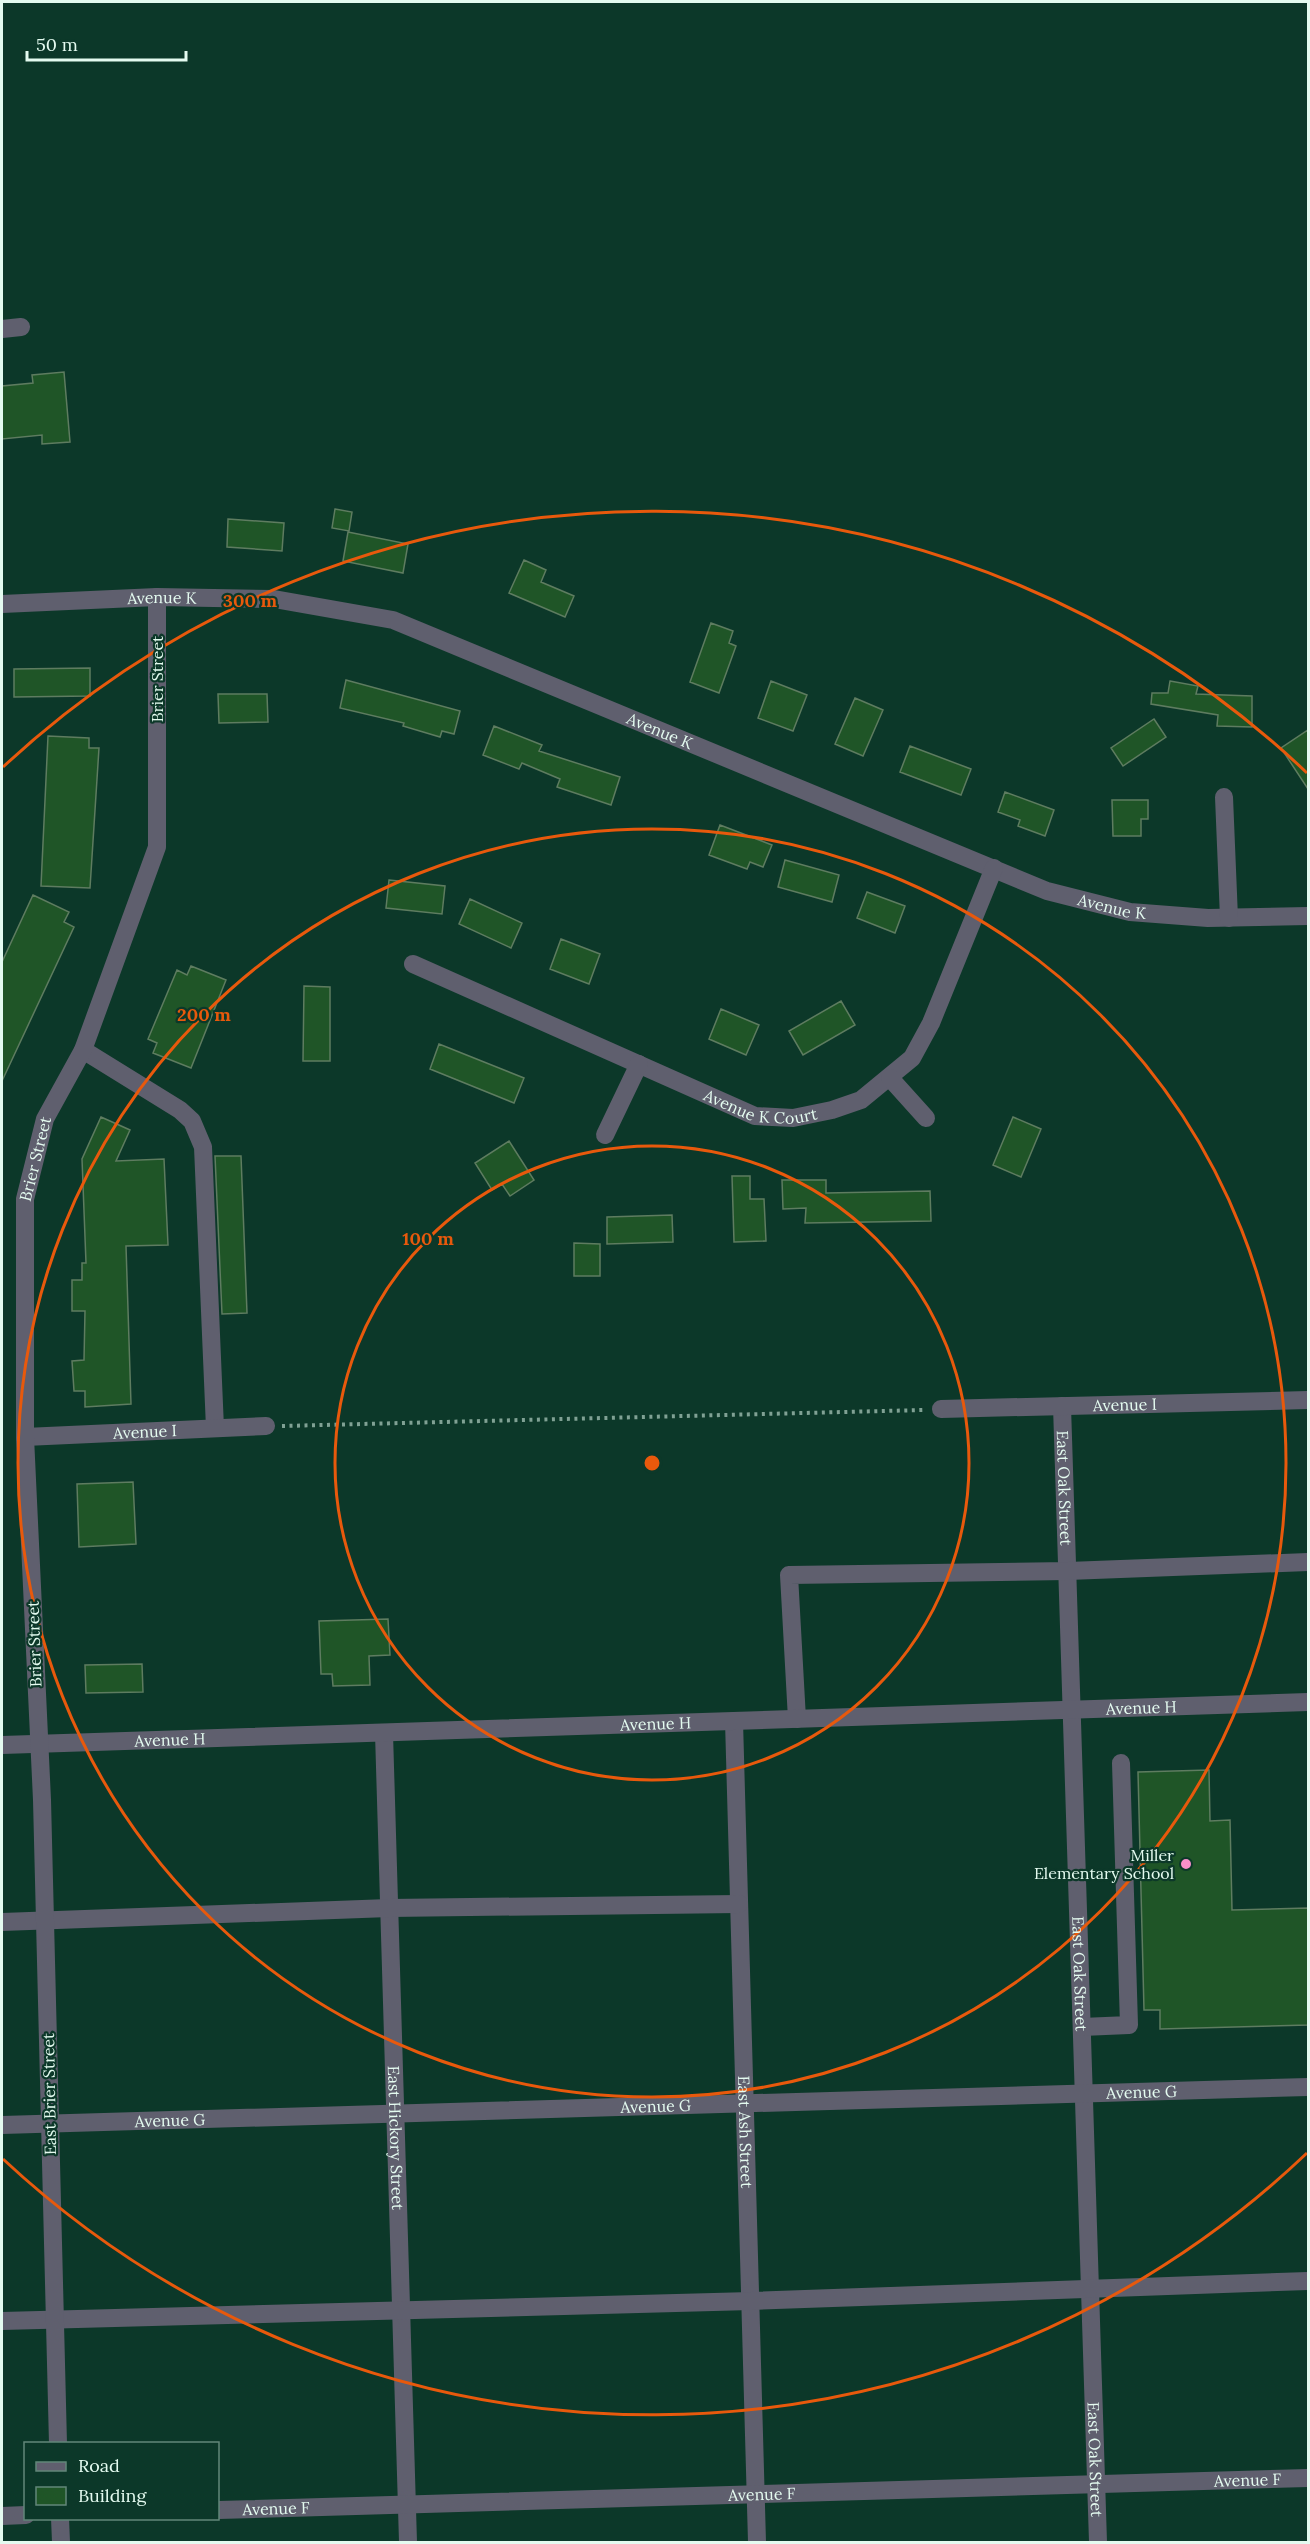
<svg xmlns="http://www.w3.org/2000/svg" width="1310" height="2544" font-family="Lora,serif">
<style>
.building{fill:#1f5527;stroke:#5e7c60;stroke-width:1.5}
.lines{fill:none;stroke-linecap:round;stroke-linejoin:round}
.path{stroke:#80a194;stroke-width:4;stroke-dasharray:3 4.5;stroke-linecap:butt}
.minor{stroke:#5f5f6e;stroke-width:18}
.ring{fill:none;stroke:#e8590c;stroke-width:3}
.poi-dot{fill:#f98fca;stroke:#0c3829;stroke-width:2}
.labels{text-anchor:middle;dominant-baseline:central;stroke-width:4.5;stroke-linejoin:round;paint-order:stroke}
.street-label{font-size:16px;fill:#e4fbf0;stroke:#0c3829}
.poi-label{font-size:16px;fill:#e4fbf0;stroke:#0c3829;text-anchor:end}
.centre{fill:#e8590c;stroke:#0c3829;stroke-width:3}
.ring-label{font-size:18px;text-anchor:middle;font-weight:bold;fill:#e8590c;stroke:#0c3829;stroke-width:4.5;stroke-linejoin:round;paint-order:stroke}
</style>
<rect width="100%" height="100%" fill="#0c3829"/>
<!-- building -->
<path class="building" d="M64 372 70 442 42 444V435L2 439V386L33 383 32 375Z
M335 509 352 512 349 531 332 528Z
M228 519 284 523 282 551 227 547Z
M348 532 408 544 403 573 343 561Z
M524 560 546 570 541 582 574 596 565 617 509 593Z
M711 623 733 631 729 643 736 646 719 693 690 682Z
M90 668V696L14 697V669Z
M346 680 460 711 454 734 442 731 440 737 403 726 404 723 340 708Z
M771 681 807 695 793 731 758 718Z
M1170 681 1198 686 1196 694 1252 696V727L1217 726 1218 715 1151 704 1152 693H1168Z
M218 694H267L268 722 219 723Z
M855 698 883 710 863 756 835 744Z
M1154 719 1166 737 1123 766 1111 748Z
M494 726 542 745 539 751 620 777 611 805 557 787 560 779 522 763 519 769 483 755Z
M1308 730V789L1281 748Z
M48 736 89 738V748H99L90 888 41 886Z
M910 746 971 769 961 795 900 772Z
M1005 792 1054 810 1045 836 1018 826 1020 820 998 812Z
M1112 800H1148V819H1141V836H1113Z
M720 825 772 845 763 867 750 862 747 869 709 855Z
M785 860 839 875 832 902 778 887Z
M389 880 445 886 442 914 386 908Z
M867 892 905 906 895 933 857 918Z
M33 895 69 912 64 922 74 927 2 1081V962Z
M470 899 522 923 511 948 459 924Z
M561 939 600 954 589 984 550 969Z
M191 966 226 980 191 1068 153 1053 157 1043 148 1039 177 970 187 975Z
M304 986 330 987V1061H303Z
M841 1001 855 1025 803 1055 789 1031Z
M721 1009 759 1025 746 1055 709 1039Z
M439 1044 524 1078 514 1103 430 1069Z
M101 1117 130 1130 116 1161 164 1159 168 1245 126 1246 131 1404 85 1407V1391H74L72 1361 84 1360 85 1311H72V1280H82V1263H86L82 1159Z
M1013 1117 1041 1129 1021 1177 993 1165Z
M509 1141 534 1180 510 1196 502 1184 492 1190 475 1163Z
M215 1156H241L247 1313 222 1314Z
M732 1176H750V1199H764L766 1241 734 1242Z
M782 1180H826V1193L930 1191 931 1221 805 1223 806 1208 783 1209Z
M672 1215 673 1242 607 1244V1217Z
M574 1243 600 1244V1276H574Z
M133 1482 136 1544 79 1547 77 1484Z
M388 1619 390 1655 369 1656 370 1685 333 1686 332 1674H321L319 1621Z
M142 1664 143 1692 86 1693 85 1665Z
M1209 1770 1210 1821 1230 1820 1232 1910 1308 1908V2025L1160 2029V2010H1144L1138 1772Z"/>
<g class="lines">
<!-- path -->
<path class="path" d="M282 1426 923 1410"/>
<!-- minor -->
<g class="minor">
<path d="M2 329 21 327"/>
<path id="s1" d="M2 604 157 597 274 599 393 620 1047 891 1130 912 1208 918 1308 916"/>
<path d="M1224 797 1229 918"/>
<path id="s2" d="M413 964 755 1116 793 1118 832 1110 861 1100 912 1058 931 1023 994 868"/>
<path d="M83 1050 180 1110 192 1121 203 1147 215 1428"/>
<path d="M890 1078 926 1118"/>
<path d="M605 1135 639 1064"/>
<path id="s3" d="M1062 1406 1098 2542"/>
<path id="s4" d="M941 1409 1308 1400"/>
<path id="s5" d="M25 1437 266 1426"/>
<path d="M797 1719 789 1575 1068 1571 1308 1562"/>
<path id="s6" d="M734 1721 757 2542"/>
<path id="s7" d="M384 1733 408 2542"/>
<path id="s8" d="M2 1745 1308 1702"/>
<path d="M2 1922 389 1908 739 1904"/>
<path d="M1082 2027 1129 2025 1121 1763"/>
<path id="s9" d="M2 2125 1308 2087"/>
<path d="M2 2321 751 2301 1308 2281"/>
<path id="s10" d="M58 2444 42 1800 25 1437V1199L45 1119 83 1050 157 847V597"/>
<path id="s11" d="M218 2510 1308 2478"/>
<path d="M2 2516 26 2515"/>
<path d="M60 2518 61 2542"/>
</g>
</g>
<!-- distance rings -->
<g class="ring">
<circle cx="652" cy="1463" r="317"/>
<circle cx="652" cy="1463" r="634"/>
<path d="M1307 2153A951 951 0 0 1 3 2159M3 767A951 951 0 0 1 1307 773"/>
</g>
<!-- markers -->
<circle class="poi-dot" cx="1186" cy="1864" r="6"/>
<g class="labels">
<!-- street labels -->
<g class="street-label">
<text stroke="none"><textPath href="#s1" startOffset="160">Avenue K</textPath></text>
<text transform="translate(157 679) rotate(-90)">Brier Street</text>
<text stroke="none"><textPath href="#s1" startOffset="682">Avenue K</textPath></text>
<text stroke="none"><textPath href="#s1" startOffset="1168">Avenue K</textPath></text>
<text stroke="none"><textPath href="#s2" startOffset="378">Avenue K Court</textPath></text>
<text stroke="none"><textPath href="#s10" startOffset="1287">Brier Street</textPath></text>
<text stroke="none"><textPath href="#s4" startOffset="184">Avenue I</textPath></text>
<text stroke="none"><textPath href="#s5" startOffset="120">Avenue I</textPath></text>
<text stroke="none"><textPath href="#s3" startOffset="82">East Oak Street</textPath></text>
<text transform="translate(34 1644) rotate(-92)">Brier Street</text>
<text stroke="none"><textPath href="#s8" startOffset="1140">Avenue H</textPath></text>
<text stroke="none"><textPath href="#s8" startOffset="654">Avenue H</textPath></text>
<text stroke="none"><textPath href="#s8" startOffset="168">Avenue H</textPath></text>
<text stroke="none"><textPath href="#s3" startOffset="568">East Oak Street</textPath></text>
<text stroke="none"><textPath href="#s9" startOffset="1140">Avenue G</textPath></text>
<text transform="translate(49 2094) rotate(-91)">East Brier Street</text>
<text stroke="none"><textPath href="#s9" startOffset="654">Avenue G</textPath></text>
<text stroke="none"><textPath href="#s9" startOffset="168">Avenue G</textPath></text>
<text stroke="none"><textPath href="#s6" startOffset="411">East Ash Street</textPath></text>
<text stroke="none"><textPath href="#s7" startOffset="405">East Hickory Street</textPath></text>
<text stroke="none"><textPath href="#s3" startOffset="1054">East Oak Street</textPath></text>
<text stroke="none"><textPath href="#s11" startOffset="1030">Avenue F</textPath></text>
<text stroke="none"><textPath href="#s11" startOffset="544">Avenue F</textPath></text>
<text stroke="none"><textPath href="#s11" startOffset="58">Avenue F</textPath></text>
</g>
<!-- poi labels -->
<g class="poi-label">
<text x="1174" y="1855">Miller<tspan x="1174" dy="18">Elementary School</tspan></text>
</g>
</g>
<circle cx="652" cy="1463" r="9" class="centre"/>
<g class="ring-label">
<text x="250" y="607">300 m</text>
<text x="204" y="1021">200 m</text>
<text x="428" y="1245">100 m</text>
</g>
<!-- border -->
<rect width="1310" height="2544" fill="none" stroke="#e4fbf0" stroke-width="6"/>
<!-- legend -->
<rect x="24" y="2442" width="195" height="78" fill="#0c3829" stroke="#628679" stroke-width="1.5"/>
<rect x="36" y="2462" width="30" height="9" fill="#5f5f6e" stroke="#628679" stroke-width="1.5"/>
<text x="78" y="2472" font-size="18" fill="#e4fbf0">Road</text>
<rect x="36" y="2487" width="30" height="18" fill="#1f5527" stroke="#628679" stroke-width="1.5"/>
<text x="78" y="2502" font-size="18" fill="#e4fbf0">Building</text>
<!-- scale -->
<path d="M27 51v9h159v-9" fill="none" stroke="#e4fbf0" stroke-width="3"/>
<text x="36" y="51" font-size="18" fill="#e4fbf0" stroke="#0c3829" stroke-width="4.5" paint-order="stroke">50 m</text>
</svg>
